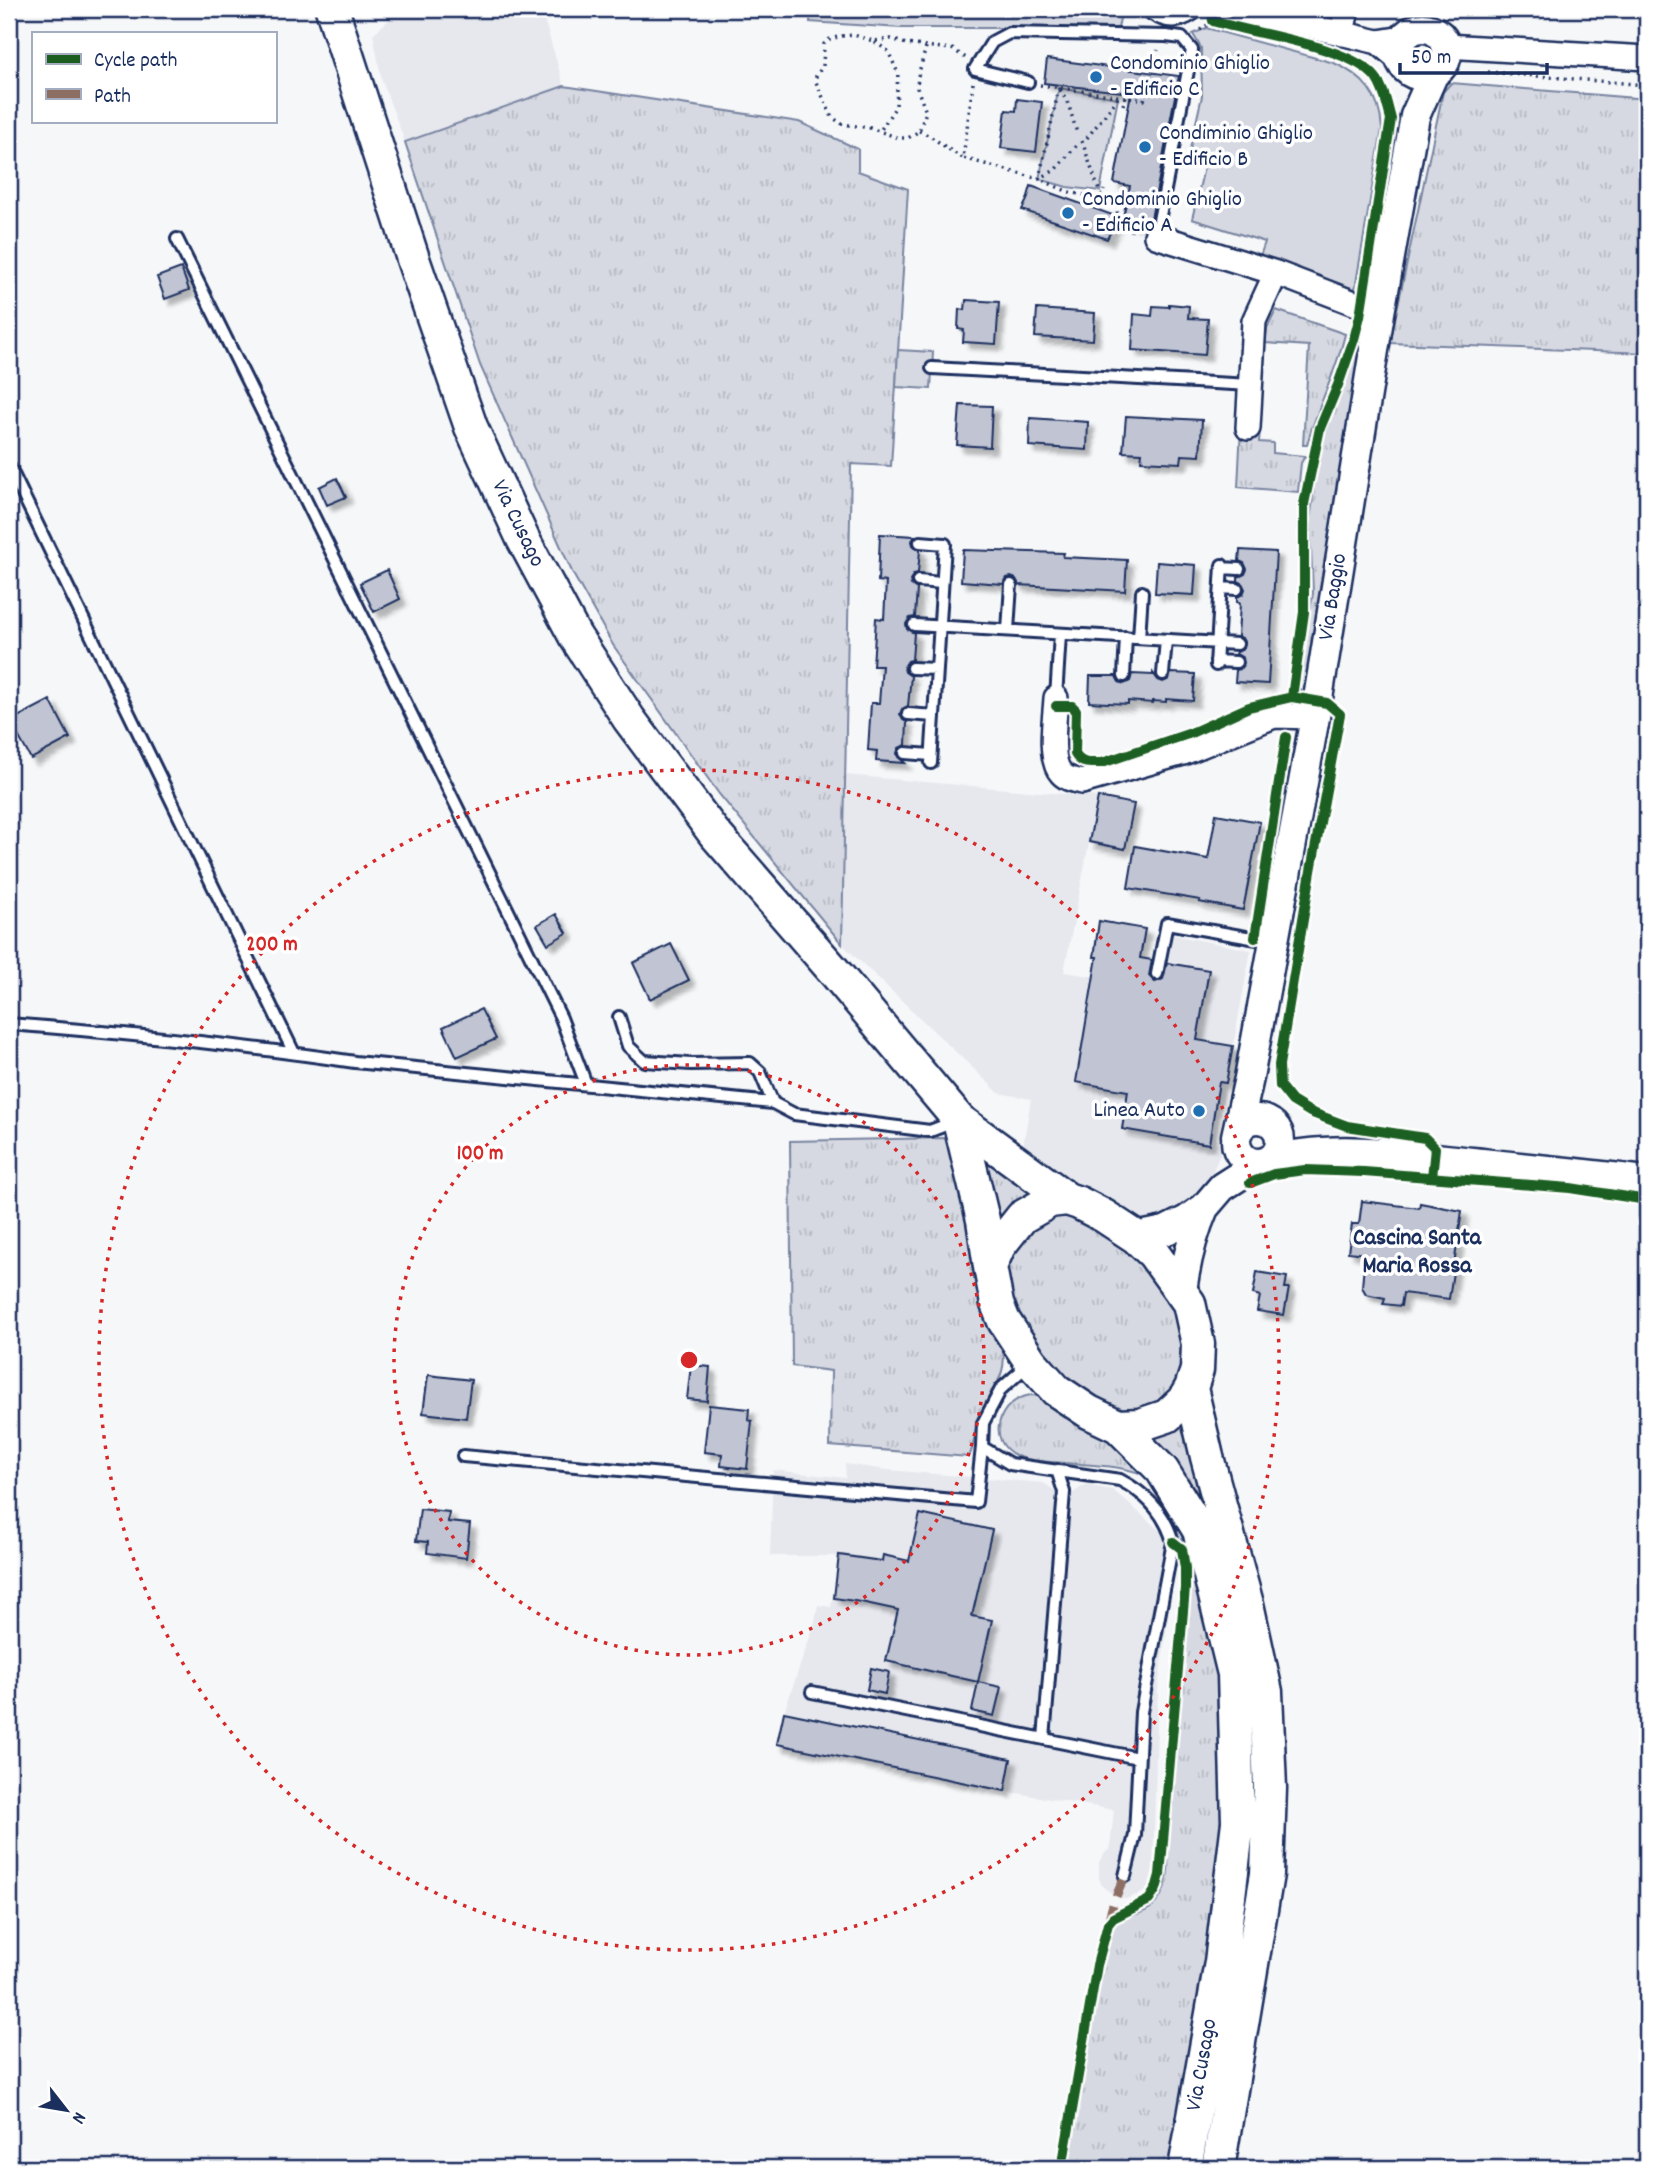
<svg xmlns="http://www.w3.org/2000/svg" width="1656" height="2177" font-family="Dekko,sans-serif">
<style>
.built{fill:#e6e8ee}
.grass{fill:url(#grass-tufts);stroke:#7884a0;stroke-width:2}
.green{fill:#d6d9e2;stroke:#7884a0;stroke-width:2}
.building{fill:#c0c4d3;stroke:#1b2f5e;stroke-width:2;filter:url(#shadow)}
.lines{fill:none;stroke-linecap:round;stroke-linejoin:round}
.service-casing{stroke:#1b2f5e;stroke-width:16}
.minor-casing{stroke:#1b2f5e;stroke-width:28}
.tertiary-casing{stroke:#1b2f5e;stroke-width:33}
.secondary-casing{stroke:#1b2f5e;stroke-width:37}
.path{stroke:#1b2f5e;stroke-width:3.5;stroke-dasharray:2 5;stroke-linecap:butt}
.service{stroke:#fff;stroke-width:10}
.minor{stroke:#fff;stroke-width:23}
.tertiary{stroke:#fff;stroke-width:28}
.secondary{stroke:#fff;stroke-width:32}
.quiet{stroke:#8d6e63;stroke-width:9;stroke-dasharray:18 9;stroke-linecap:butt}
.cycleway-casing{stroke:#fff;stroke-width:15}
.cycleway{stroke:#1b5e20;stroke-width:10}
.ring{fill:none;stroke:#d62828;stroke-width:3.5;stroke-dasharray:3.5 7}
.poi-dot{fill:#1f6fb2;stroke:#fff;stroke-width:2.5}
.labels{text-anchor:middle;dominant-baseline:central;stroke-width:7;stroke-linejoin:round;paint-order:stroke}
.poi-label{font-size:23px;fill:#1b2f5e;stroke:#fff;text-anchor:start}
.street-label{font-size:23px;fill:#1b2f5e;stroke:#fff}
.neighbourhood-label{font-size:24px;font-weight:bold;fill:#1b2f5e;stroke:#fff}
.centre{fill:#d62828;stroke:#fff;stroke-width:3.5}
.ring-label{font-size:21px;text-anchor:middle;font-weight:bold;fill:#d62828;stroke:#fff;stroke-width:7;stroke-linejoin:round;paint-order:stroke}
</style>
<defs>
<pattern id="grass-tufts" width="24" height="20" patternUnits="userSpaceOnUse" patternTransform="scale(1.75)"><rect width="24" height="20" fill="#d6d9e2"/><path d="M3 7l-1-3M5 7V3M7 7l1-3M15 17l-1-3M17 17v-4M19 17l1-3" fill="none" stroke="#b7bbc4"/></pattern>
<filter id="shadow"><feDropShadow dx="6" dy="6" stdDeviation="2" flood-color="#0004"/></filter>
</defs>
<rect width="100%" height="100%" fill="#f6f7f9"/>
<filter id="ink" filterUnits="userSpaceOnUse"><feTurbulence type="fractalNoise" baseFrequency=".0143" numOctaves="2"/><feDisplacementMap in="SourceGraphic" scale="14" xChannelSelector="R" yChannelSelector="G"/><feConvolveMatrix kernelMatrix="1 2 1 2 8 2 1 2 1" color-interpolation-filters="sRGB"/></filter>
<g filter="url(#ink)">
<!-- built -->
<path class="built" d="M401 9H541L564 86 405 142 382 81 373 34Z
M845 775 1098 797 1064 972 1163 987 1173 935 1251 950 1215 1143 1224 1145 1212 1173 1196 1196 1174 1217 1145 1223 1136 1221 1096 1194 1064 1180 1022 1152 1031 1099 999 1093 842 944Z
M845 1464 887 1470 1044 1483 1055 1491 1073 1493 1085 1485 1113 1490 1159 1530 1180 1533 1158 1689 1153 1870 1148 1887 1142 1893 1126 1899 1117 1897 1103 1887 1099 1879V1862L1104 1854 1110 1848 1114 1810 1005 1791 777 1744 784 1712 814 1625 818 1605 831 1607 839 1556H770L773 1470 846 1478Z"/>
<!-- grass -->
<path class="grass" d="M1451 83 1647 99V353L1390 343 1443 92Z
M564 86 799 122 858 149V171L908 189 891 466 851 464 842 944 719 794 613 645 573 574 480 365 405 142Z
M1276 310 1345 334C1336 373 1317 407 1307 445H1303L1309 346 1265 343 1267 329Z
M1357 338 1365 339 1306 692 1304 693 1300 688 1299 682 1313 593 1310 523 1316 471 1325 425 1341 393Z
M1241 427 1260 429 1259 442 1273 443V453L1305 456 1301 463 1298 492 1238 487Z
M945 1138 957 1167 1002 1344C1010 1378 989 1390 978 1420 974 1432 975 1445 969 1457L830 1446 831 1371 792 1366 790 1141Z
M972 1140 1039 1191 1009 1210 998 1221Z
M1066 1212 1128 1247 1171 1298 1186 1345 1180 1383 1160 1405 1120 1414 1064 1380 1016 1315 1003 1269 1011 1252 1042 1218Z
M1031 1395 1039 1396 1123 1447 1145 1464 1186 1526 1217 1659 1226 1805 1211 1939 1172 2168H1066C1075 2117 1083 2066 1092 2015 1097 1988 1099 1956 1110 1931 1117 1916 1127 1917 1140 1913 1166 1905 1171 1872 1167 1849L1186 1576C1184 1543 1183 1522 1163 1495 1159 1490 1155 1482 1150 1478 1129 1465 1090 1465 1065 1463 1051 1461 1031 1463 1017 1456 985 1441 998 1400 1031 1395Z
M1186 1415 1196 1479 1218 1536 1249 1674 1256 1779 1254 1866 1202 2168H1198L1247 1889 1251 1847 1252 1780 1216 1537 1193 1486 1146 1433Z"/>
<!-- green -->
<path class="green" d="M811 9H849L918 16 920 9 966 12 967 9H1016L1094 17 1095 9H1122L1118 28H901L810 22Z
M1206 28 1334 63C1364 76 1380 96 1382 129L1355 289 1259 259 1265 242 1192 219 1204 168 1187 162 1202 96 1201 48 1193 34Z
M1059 88 1118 98 1100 191 1067 187 1039 179Z
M898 350 933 352 931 389 896 387Z"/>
<!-- building -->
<path class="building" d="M1047 59 1179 76 1150 224 1147 225 1122 221 1130 186 1114 183 1131 93 1044 83Z
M1017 99 1042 102 1036 152 1001 148 1006 110 1016 111Z
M1031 186 1118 217 1107 239 1022 210 1027 200Z
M181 268 189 290 165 299 157 277Z
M966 300 999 302 996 344 963 342 964 330 958 329 959 309 965 310Z
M1169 304 1189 306 1188 318 1208 319 1205 355 1132 350 1134 314 1152 316 1153 306 1169 307Z
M1037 309 1095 313 1093 340 1035 337Z
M960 405 992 406 990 447 957 445Z
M1126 416 1202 420 1200 456 1182 455 1181 463 1141 461 1142 453 1123 452Z
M1030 418 1088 422 1087 450 1029 446Z
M337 478 346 497 327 505 319 487Z
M880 534 915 536 912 541 913 545 920 550 918 573 914 574 910 580 911 585 917 589 915 617 910 618 906 624 907 629 914 633 912 660 908 661 904 667 905 672 911 676 908 706 902 709 900 714 903 720 907 722 906 745 899 748 897 753 898 757 905 763 876 761 877 751 868 750 871 703H879L882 666H873L876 618 884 619 886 582 878 581Z
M963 550 1064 553 1063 557 1127 560 1125 591 1019 585 1016 579 1011 577 1007 578 1003 584 961 581Z
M1240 550 1276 552 1268 684 1235 682 1236 670 1240 669 1244 663 1243 658 1236 654 1237 652 1243 649 1245 644 1242 638 1238 636 1240 603 1237 602V597L1243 594 1245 589 1242 583 1238 581V577L1245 574 1247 569 1244 563 1239 561Z
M1157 562 1196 565 1194 595 1155 593Z
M387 570 400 599 374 612 360 583Z
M1153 673 1158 680 1163 682 1169 679 1171 673 1195 674 1193 701 1166 699V702L1153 701V703L1128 701V704L1089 702 1090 676H1116L1119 682 1124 684 1130 681 1132 674 1153 675Z
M50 700 70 738 31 759 10 721Z
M1098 797 1134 804 1125 849 1089 842Z
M1216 814 1260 822 1243 910 1199 902 1200 900 1128 888 1135 846 1208 859Z
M556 914 567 933 548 944 537 925Z
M1099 921 1145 929 1140 958 1152 960 1149 976 1155 982 1163 979 1167 963 1209 970 1197 1040 1233 1046 1226 1083 1219 1082 1209 1144 1122 1129 1128 1091 1076 1082 1097 957H1094Z
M671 944 689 980 650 999 633 963Z
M481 1009 496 1039 457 1057 443 1027Z
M1362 1201 1419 1208 1420 1203 1462 1211 1449 1299 1403 1293 1401 1306 1383 1304 1385 1298 1366 1294 1362 1287 1365 1254 1348 1252 1352 1224H1359Z
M1257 1272 1287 1277 1285 1288H1289L1284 1315 1257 1311 1260 1296 1253 1294Z
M691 1365 710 1367 707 1401 687 1399Z
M428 1375 471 1380 466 1418 423 1413Z
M709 1405 749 1409 748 1420 752 1421 747 1469 721 1466 722 1454 704 1452Z
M420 1509 449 1512 448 1522 470 1524 466 1558 427 1553 428 1542 416 1541Z
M920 1514 992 1530 972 1616 992 1620 978 1682 886 1661 898 1610 861 1602 834 1598 839 1555 882 1561 883 1555 909 1561Z
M871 1668 889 1672 885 1694 867 1690Z
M978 1682 1001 1687 994 1716 972 1711Z
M784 1712 1011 1759 1005 1791 777 1744Z"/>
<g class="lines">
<!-- service casing -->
<g class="service-casing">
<path id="service" d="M1028 82 975 69 992 42 1009 33 1166 36 1182 38 1192 50 1156 236
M177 239 561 1018 586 1084
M932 368 1251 385
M9 466 294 1053
M920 542 945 544 931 763
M1222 568 1239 569
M918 581 942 583
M1221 588 1237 589
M914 625 1237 644
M1008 630 1011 585
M1139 638 1142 592
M1216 661 1236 662
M1216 665 1222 565
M912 668 937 669
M1163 674 1166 640
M1124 676 1126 637
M1056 698 1060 634
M908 714 934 716
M905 753 931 755
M1157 974 1167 923 1274 942
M619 1017 628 1046 644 1061 691 1064 750 1063 760 1072 773 1103
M9 1024C124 1033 240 1045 355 1062L773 1103 794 1114 930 1131 956 1121
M1029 1364 1001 1389 983 1423 982 1447 1010 1464 1120 1480C1147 1494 1165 1513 1173 1542L1141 1712 1135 1835 1125 1876
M463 1456 976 1502 982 1447
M812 1692 1138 1758
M1044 1739 1064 1492 1057 1470"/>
</g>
<!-- minor casing -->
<g class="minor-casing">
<path id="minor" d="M1155 9C1167 17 1178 17 1190 9
M1239 9 1378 42 1403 38
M1342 34 1347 9
M1378 42 1401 61
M1446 46 1647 58
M1156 236 1276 273 1380 313
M1248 428 1254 321 1276 273
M1056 698C1055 717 1048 759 1061 773 1066 779 1074 780 1082 782L1183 753 1274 716 1315 717"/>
</g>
<!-- tertiary casing -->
<g class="tertiary-casing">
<path id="tertiary" d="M1399 52a24 24 0 1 1 48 0a24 24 0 1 1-48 0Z
M1236 1141a22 22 0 1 1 44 0a22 22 0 1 1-44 0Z
M1236 1136 1249 1078 1315 717 1380 313 1415 116 1434 73
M1264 1162C1327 1142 1407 1155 1472 1162 1530 1168 1589 1174 1647 1181
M1136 1237 1165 1231 1187 1220 1204 1208 1222 1187 1258 1164
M1182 1291C1186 1261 1192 1236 1204 1208"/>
</g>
<!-- secondary casing -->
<g class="secondary-casing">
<path id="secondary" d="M332 9 414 262 471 427 523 539 575 636 629 719 714 833 833 970 959 1120 1067 1199
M959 1120 983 1220 990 1267
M1191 1388 1207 1457 1247 1604 1266 1692 1270 1788 1267 1874 1218 2168
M1118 1426 1140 1425 1167 1416 1184 1400 1191 1388 1197 1370 1198 1344 1189 1303 1153 1253 1136 1237 1104 1216 1079 1203 1067 1199 1050 1201 1022 1217 999 1246 990 1267 997 1304 1004 1321 1031 1362 1056 1390 1089 1412 1118 1426 1162 1470 1199 1530 1234 1674 1238 1822 1221 1962 1185 2168"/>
</g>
<!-- path -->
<path class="path" d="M1200 30 1213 21
M875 42 888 51 898 73 896 106 880 131
M926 47 918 76 917 88 926 112 919 131 908 138H899L870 128 842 124 832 117 816 82V76L823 66 824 44 830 39 842 36 854 35 873 41 891 39 906 44 952 49 966 58
M1152 71 1158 50
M1488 72 1647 85
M973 83 963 158 1039 179 1055 170 1078 144
M1040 85 1144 100 1147 88
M1059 88 1039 179 1069 192 1102 199 1104 190
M1060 90 1068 103 1077 133
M1123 105 1126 96
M919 131C935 137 947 150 963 158
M1087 138 1118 98 1121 97
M1082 141 1102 199 1117 205 1118 226 1137 232"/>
<!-- service -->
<use href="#service" class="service"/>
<!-- minor -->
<use href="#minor" class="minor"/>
<!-- tertiary -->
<use href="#tertiary" class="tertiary"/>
<!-- secondary -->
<use href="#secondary" class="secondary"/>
<!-- quiet -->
<path class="quiet" d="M1108 1922 1114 1901 1125 1876"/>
<!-- cycleway casing -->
<g class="cycleway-casing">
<path id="cycleway" d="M1211 9 1213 21C1253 34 1352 46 1376 78 1385 91 1387 105 1391 119L1360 316 1354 339 1338 385 1320 428 1304 504V612L1292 697 1327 703 1340 714 1311 871 1279 1065 1280 1086 1292 1101 1310 1112 1347 1126 1425 1138 1435 1148 1432 1177
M1056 706H1072L1076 710 1075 754C1081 765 1091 763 1102 763L1191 733 1249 707 1292 697
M1255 938 1286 737
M1250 1183 1274 1174 1305 1170 1364 1172 1570 1188 1647 1200
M1062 2168 1097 1965 1108 1924 1113 1918 1149 1900 1156 1889 1160 1875 1185 1588V1568L1182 1549 1173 1542"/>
</g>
<!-- cycleway -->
<use href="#cycleway" class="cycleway"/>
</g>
</g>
<!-- distance rings -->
<g class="ring">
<circle cx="689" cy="1360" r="295"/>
<circle cx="689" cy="1360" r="590"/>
</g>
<!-- markers -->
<g class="poi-dot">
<circle cx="1096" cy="77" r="7"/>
<circle cx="1145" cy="147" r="7"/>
<circle cx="1068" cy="213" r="7"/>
<circle cx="1199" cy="1111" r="7"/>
</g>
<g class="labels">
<!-- poi labels -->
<g class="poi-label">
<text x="1110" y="64">Condominio Ghiglio<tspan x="1110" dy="26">- Edificio C</tspan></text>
<text x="1159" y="134">Condiminio Ghiglio<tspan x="1159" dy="26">- Edificio B</tspan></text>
<text x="1082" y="200">Condominio Ghiglio<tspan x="1082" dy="26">- Edificio A</tspan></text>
<text x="1185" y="1111" text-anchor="end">Linea Auto</text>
</g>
<!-- street labels -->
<g class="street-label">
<text transform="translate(517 524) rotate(64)">Via Cusago</text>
<text transform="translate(1334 597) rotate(-81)">Via Baggio</text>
<text transform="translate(1203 2065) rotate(-80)">Via Cusago</text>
</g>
<!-- neighbourhood labels -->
<g class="neighbourhood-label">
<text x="1417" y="1239">Cascina Santa<tspan x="1417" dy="28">Maria Rossa</tspan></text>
</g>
</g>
<circle cx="689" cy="1360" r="10" class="centre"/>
<g class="ring-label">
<text x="272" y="950">200 m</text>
<text x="480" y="1159">100 m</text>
</g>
<!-- margin -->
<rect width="1656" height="2177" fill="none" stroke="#fff" stroke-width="35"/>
<rect x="18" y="18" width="1621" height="2142" fill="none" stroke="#1b2f5e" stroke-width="2.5" filter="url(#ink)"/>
<!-- legend -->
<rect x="32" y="32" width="245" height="91" fill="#ffffff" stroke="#a4acbf" stroke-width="2"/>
<rect x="46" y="54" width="35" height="10" fill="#1b5e20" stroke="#a4acbf" stroke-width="2"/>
<text x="94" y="66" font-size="21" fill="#1b2f5e">Cycle path</text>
<rect x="46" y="89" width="35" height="10" fill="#8d6e63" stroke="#a4acbf" stroke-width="2"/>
<text x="94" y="102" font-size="21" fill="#1b2f5e">Path</text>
<!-- north arrow -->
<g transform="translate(66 2110) rotate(121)" stroke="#ffffff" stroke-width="5" paint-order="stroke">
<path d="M0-5L12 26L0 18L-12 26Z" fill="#1b2f5e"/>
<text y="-10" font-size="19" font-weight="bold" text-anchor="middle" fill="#1b2f5e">N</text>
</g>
<!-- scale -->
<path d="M1400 63v10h147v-10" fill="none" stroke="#1b2f5e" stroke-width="3.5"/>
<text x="1411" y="63" font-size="21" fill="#1b2f5e" stroke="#ffffff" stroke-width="5" paint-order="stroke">50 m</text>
</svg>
